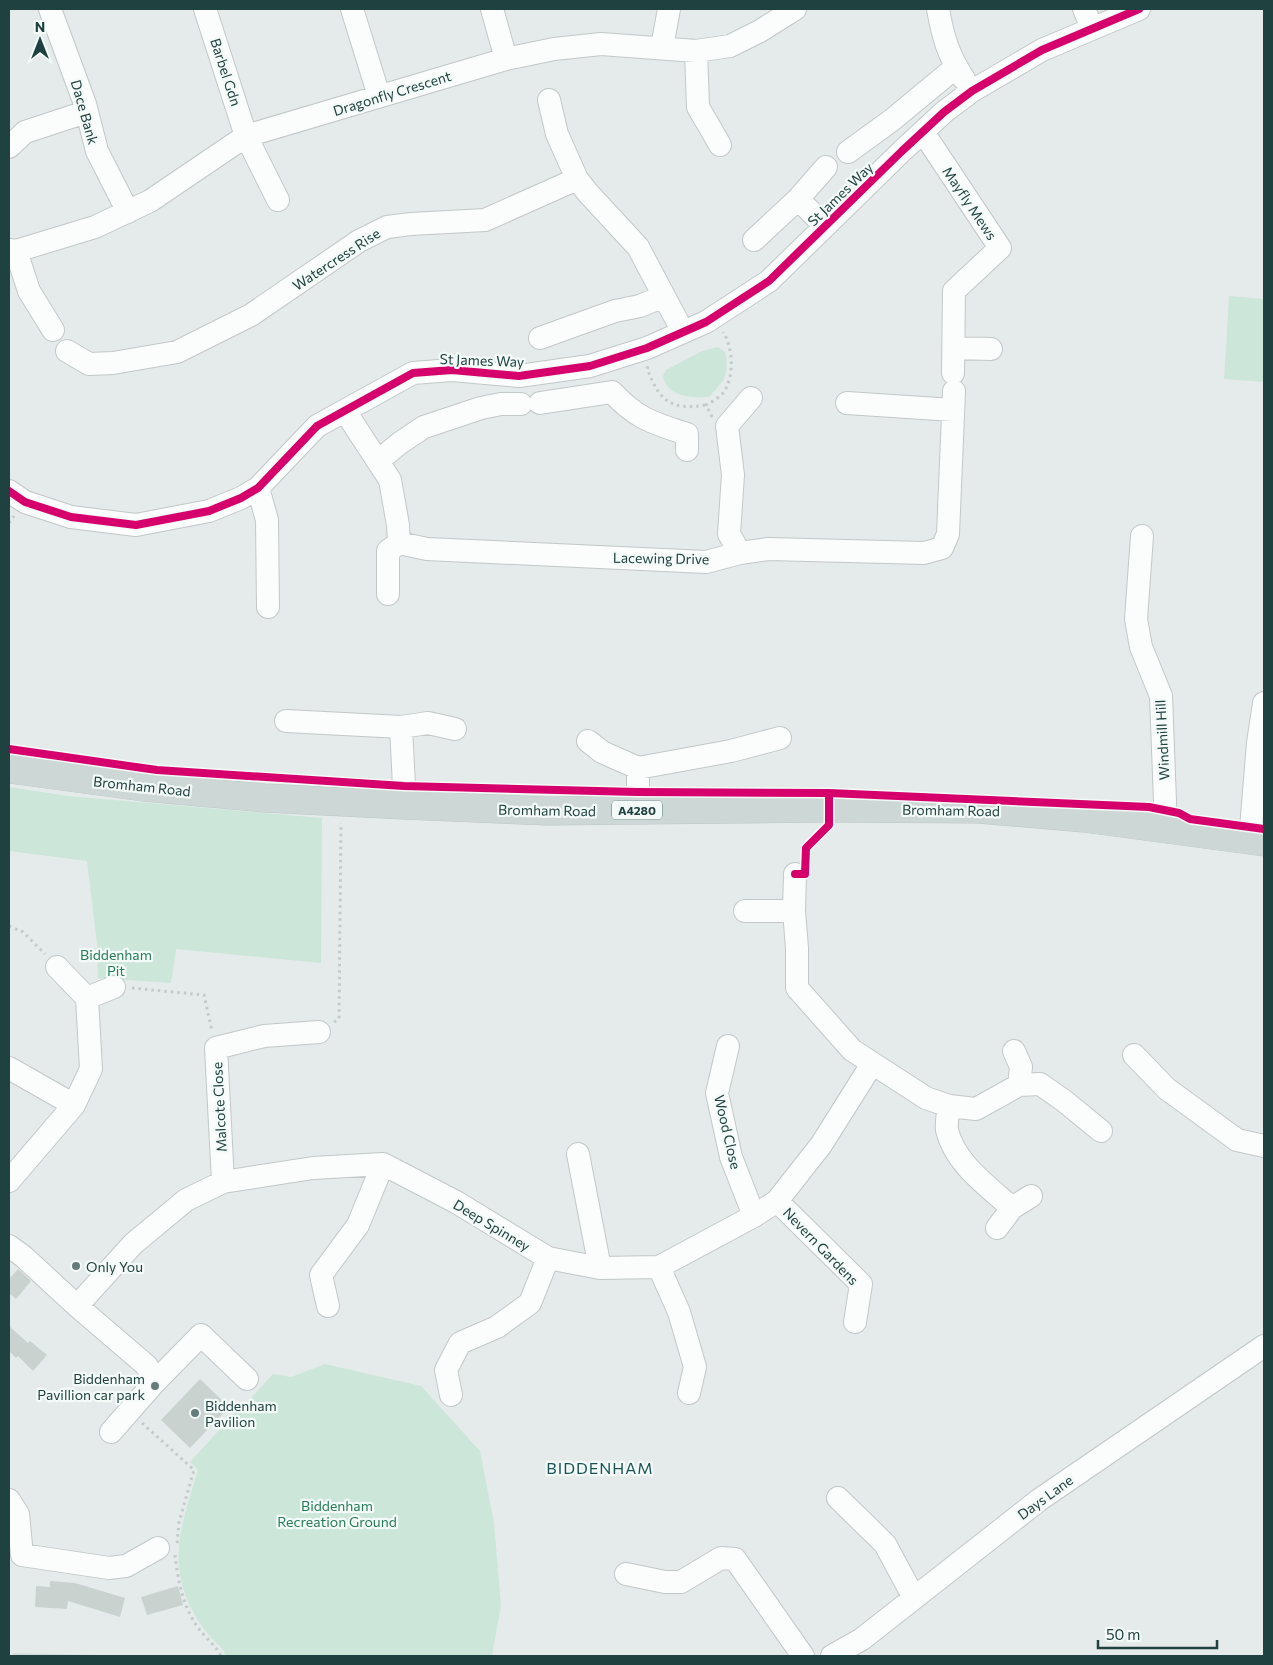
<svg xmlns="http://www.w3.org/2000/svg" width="1273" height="1665" font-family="Commissioner,sans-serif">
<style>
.built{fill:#d2dddb}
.green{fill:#cce6da}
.building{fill:#cad2d0}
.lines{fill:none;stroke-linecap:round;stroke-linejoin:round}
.minor-casing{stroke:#c2c8c7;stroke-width:24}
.major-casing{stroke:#bcc7c6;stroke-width:29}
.path{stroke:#c0cbca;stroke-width:3;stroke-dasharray:2.5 4;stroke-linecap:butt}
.minor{stroke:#fbfcfc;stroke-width:22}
.major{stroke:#cdd7d6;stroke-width:28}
.cycleway-casing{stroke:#f3faf8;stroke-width:11}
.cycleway{stroke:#d6006c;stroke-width:8}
.poi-dot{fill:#647c7b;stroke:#f3faf8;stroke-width:2}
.labels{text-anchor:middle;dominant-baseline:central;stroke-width:4.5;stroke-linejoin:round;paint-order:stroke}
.shield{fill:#f3faf8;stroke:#5f7876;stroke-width:1}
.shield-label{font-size:12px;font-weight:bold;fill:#1f413f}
.street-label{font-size:14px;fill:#1f413f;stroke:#f3faf8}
.park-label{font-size:14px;fill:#257c5a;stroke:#f3faf8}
.poi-label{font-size:14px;fill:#1f413f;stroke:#f3faf8;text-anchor:start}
.quarter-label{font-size:16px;letter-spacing:1px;fill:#195554;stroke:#f3faf8}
</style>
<rect width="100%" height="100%" fill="#e5ebea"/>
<!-- built -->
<path class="built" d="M13 1653 145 1656H12Z"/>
<!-- green -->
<path class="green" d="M1229 296 1264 299V382L1224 379Z
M718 347 725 352C730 376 724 380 709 397 691 398 667 397 663 376L666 370 702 351Z
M9 787 68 796 322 818 321 963 176 949 171 983 98 978 97 944 87 861 9 851Z
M325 1364 421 1386 480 1451 494 1523 501 1605 492 1656H225L224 1651C217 1643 207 1634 201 1625 164 1570 180 1528 198 1470L190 1462 230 1418 250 1399 273 1374 291 1377Z"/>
<!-- building -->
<path class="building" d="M18 1269 31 1281 16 1299 9 1293V1279Z
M9 1326 28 1343 30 1341 47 1355 33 1371 18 1356 16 1358 9 1351Z
M200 1379 229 1407 190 1448 161 1420Z
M50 1581 75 1583 125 1598 120 1617 68 1601 67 1609 35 1607 36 1586 50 1587Z
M178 1586 183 1605 147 1615 141 1597Z"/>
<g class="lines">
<!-- minor casing -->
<g class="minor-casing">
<path id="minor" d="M50 9 85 104 97 151 128 212
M205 9 246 136 278 200
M352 9 379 96
M492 9 506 59
M938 9C943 37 948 55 964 79
M1084 9 1092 28
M662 47 669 9
M696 51 698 107 720 145
M549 100 557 134 577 179
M923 132 1000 248 954 291 953 373
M9 147 25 132 86 112
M848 152 892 120 956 67
M825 226 798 199 826 167
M754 240 798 199
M9 250 16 251 95 227 150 201 246 136 506 59 554 49 601 44 696 51 730 46 760 31 795 9
M16 251 29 291 53 330
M540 338 615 311 640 306 664 296
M954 348 991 349
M67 351 89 364 113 363 177 352 251 315 359 241 387 227 411 224 485 220 577 179 588 193 638 247 683 332
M540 403 612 392C637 419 653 423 687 434V450
M847 403 953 410
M345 411 390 480 398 525 399 543
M378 461 400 443 424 427 481 408 501 404H521
M258 488 267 520 268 607
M9 491 25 502 71 517 136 525 209 511 241 498 258 488 317 426 413 373 452 370 519 376 590 366 647 348 706 322 769 281 902 151 944 112 972 91 1042 50 1139 9
M1142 536 1136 619 1141 647 1161 696 1166 828
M399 543 427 549 706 562 740 553 769 549 924 553 942 548 948 534 954 391
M740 553 729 534 733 475 727 426 751 398
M388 594V551L399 543
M286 721 401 727 404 786 403 805
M401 727 428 723 455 729
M588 741 602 752 638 768
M638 810V768L731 751 780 738
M1250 840 1258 743 1264 703
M745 911H794L797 948V988L852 1050 926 1098 949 1106 976 1109 1019 1085 1040 1084 1063 1100 1101 1131
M794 911 795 874
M87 998 114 987
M728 1046 717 1093 731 1157 754 1216
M1014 1051 1021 1067 1019 1085
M1134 1055 1167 1089 1237 1140 1264 1146
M9 1068 74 1105
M949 1106C948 1113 946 1123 947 1130 955 1164 988 1186 1012 1208L997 1228
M578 1154 600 1268
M9 1181 74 1105 91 1069 87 998 57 967
M223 1182 216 1048 264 1036 319 1032
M777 1201 861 1284 855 1322
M1012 1208 1031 1196
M9 1246 24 1257 77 1306 133 1244 186 1200 223 1182 313 1168 383 1164 456 1202 548 1258 600 1268 659 1267 754 1216 777 1201 821 1145 872 1064
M659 1267 679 1312 695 1367 689 1393
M77 1306 147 1366 154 1383 111 1432
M328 1306 321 1275 358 1225 383 1164
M154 1383 201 1335 247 1379
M451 1395 446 1370 460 1343 497 1327 530 1303 548 1258
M838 1498 885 1544 914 1598
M9 1500 18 1514 22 1555 109 1568 126 1566 158 1548
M626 1574 665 1582H681L721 1558 735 1559 803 1656
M832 1656 862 1639 1039 1500 1264 1346"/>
</g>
<!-- major casing -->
<g class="major-casing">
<path id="major" d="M9 769 143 787 264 798 403 805 547 811 829 808 978 809 1084 818 1264 842"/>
</g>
<!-- path -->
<path class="path" d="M649 367 647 368C659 401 671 411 706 405
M712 417 706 405C711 402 719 398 723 393 735 377 733 347 723 332
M9 523 14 516
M9 926 23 932 45 954
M132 988 204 995 212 1031
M334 1022 339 1019 341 823
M142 1423 194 1470 179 1522 177 1544
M175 1555C178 1581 183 1608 199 1629 206 1638 216 1646 221 1656"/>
<!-- minor -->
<use href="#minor" class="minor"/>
<!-- major -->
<use href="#major" class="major"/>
<!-- cycleway casing -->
<g class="cycleway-casing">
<path id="cycleway" d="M9 491 25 502 71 517 136 525 209 511 241 498 258 488 317 426 413 373 452 370 519 376 590 366 647 348 706 322 769 281 902 151 944 112 972 91 1042 50 1139 9
M9 749 157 770 404 786 637 792 829 793 1149 807 1179 813 1190 819 1264 829
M795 874H805L806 848 829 825V793"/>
</g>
<!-- cycleway -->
<use href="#cycleway" class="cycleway"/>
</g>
<!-- markers -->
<g class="poi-dot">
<circle cx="76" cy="1266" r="5"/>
<circle cx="155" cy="1386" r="5"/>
<circle cx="195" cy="1413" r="5"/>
</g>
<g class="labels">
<!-- shield labels -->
<rect class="shield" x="612" y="800.5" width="50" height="19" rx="4"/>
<g class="shield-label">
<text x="637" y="810">A4280</text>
</g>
<!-- street labels -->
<g class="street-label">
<text transform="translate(226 72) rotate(72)">Barbel Gdn</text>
<text transform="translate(392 93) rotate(-17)">Dragonfly Crescent</text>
<text transform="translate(85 112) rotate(74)">Dace Bank</text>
<text transform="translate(840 194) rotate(-44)">St James Way</text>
<text transform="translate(970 203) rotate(56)">Mayfly Mews</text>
<text transform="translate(336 259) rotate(-33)">Watercress Rise</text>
<text transform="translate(482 360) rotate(2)">St James Way</text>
<text transform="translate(661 558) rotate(1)">Lacewing Drive</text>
<text transform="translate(1162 740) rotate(-93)">Windmill Hill</text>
<text transform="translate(142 786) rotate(6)">Bromham Road</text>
<text transform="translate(547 810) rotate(1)">Bromham Road</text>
<text transform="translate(951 810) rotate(1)">Bromham Road</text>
<text transform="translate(219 1107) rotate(-93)">Malcote Close</text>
<text transform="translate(728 1132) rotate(77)">Wood Close</text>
<text transform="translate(492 1225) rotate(31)">Deep Spinney</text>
<text transform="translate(821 1246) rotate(46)">Nevern Gardens</text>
<text transform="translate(1045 1497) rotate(-36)">Days Lane</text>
</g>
<!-- park labels -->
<g class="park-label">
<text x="116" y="954">Biddenham<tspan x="116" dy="16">Pit</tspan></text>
<text x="337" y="1505">Biddenham<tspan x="337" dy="16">Recreation Ground</tspan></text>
</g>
<!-- poi labels -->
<g class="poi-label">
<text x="86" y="1266">Only You</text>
<text x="145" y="1378" text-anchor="end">Biddenham<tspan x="145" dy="16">Pavillion car park</tspan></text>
<text x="205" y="1405">Biddenham<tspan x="205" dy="16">Pavilion</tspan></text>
</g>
<!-- quarter labels -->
<g class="quarter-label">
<text x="600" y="1467">BIDDENHAM</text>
</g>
</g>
<!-- border -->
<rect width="1273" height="1665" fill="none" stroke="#1f413f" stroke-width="20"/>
<!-- north arrow -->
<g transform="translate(40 40)" stroke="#f3faf8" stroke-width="4" paint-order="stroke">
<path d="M0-4L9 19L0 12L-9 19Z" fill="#1f413f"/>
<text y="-8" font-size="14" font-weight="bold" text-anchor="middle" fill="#1f413f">N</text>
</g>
<!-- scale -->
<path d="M1098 1640v8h119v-8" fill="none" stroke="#1f413f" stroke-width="2.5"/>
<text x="1106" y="1640" font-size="15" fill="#1f413f" stroke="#f3faf8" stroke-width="4" paint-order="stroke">50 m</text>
</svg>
